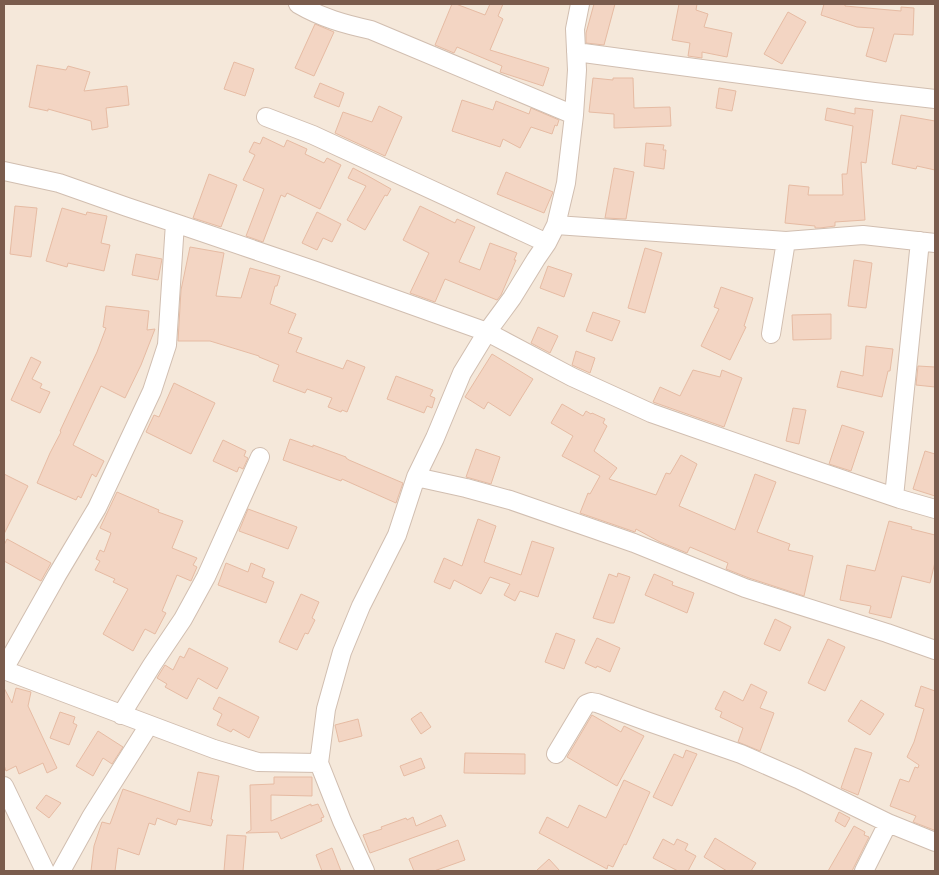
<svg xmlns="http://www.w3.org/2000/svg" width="939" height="875" font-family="'Nunito Sans',sans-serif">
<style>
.residential{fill:#f5e8da}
.building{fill:#f3d5c3;stroke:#e6bba3}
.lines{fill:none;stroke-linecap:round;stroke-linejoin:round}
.minor-casing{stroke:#d1beb0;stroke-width:20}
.minor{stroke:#fff;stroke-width:18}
</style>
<rect width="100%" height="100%" fill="#fdf6ec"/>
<!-- residential -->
<path class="residential" d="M4 4H935V871H4Z"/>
<!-- building -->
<path class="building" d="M452 4H456L485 15 490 4H503L498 16 503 19 490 50 549 68 543 86 500 72 502 66 457 47 454 53 435 45Z
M594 4H615L604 45 586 43V33Z
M679 4H697L696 10 708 14 704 27 732 33 727 57 702 52V58L688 56 690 43 672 40Z
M824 4H845V6L901 11V7L914 8 913 35 894 34 886 62 866 56 874 28 857 27 821 15Z
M788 12 806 22 782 64 764 54Z
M315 24 334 32 314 76 295 68Z
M234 62 254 69 245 96 224 89Z
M37 65 66 70 68 66 90 72 84 91 127 86 129 105 106 108 108 127 92 130 91 121 48 109V111L29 107Z
M593 78 613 80V78H633L634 108 670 107 671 126 614 128V114L589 112Z
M320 83 344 93 339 107 314 97Z
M719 88 736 91 732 111 716 108Z
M462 100 493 110 496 101 529 114 531 108 559 120 557 126 555 125 552 134 531 127 520 148 503 139 500 147 452 131Z
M379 106 402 117 385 156 335 133 343 112 372 122Z
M827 108 855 114V108L873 110 866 163 861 162 865 220 835 222V226L820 228H815V226L785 223 789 185 809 187 808 195H843L842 174H847L853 126 825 120Z
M901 115 935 121V170L917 166 916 169 892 164Z
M263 137 284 147 287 140 307 149 305 154 324 163 327 158 341 165 320 209 287 193 285 197 281 195 263 242 246 236 264 189 243 180 255 155 249 152 254 142 260 144Z
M646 143 664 145 663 150H666L664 169 644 166Z
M353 168 368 176 391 189 387 196 385 195 365 230 347 220 366 186 348 178Z
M614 168 634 172 626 219 605 218Z
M506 172 553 192 544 213 497 194Z
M209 174 237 185 221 227 193 218Z
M15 206 37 208 31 257 10 254Z
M420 206 455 223 457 219 475 227 459 262 480 270 490 243 517 253 514 260H516L501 295 497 300 445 279 435 302 410 293 429 253 403 240Z
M62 208 86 215 87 212 107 216 101 243 110 245 104 271 68 263 67 267 46 261Z
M317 212 341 224 332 242 323 238 317 250 302 243Z
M190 247 224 253 216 296 241 298 250 268 280 276 277 286H275L270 304 296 314 288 333 302 338 296 352 343 369 347 360 365 367 347 412 342 410 341 412 328 407 332 398 307 389 305 393 273 381 279 365 259 357V356L210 341H178L181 290Z
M645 248 662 253 645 313 628 308Z
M136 254 162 259 158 280 132 275Z
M854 260 872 263 866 308 848 306Z
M548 266 572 274 564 297 540 288Z
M721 287 753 298 744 326 746 327 730 360 701 346 719 309 714 307Z
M106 306 149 311 147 330 155 329 141 365 125 398 101 386 73 445 104 461 96 477 92 474 81 498 78 496 76 500 37 483 50 453 61 432 60 431 97 352 106 328 103 327Z
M593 312 620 321 612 341 586 331Z
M831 314V339L793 340 792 315Z
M538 327 558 336 550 353 531 343Z
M866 346 893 349 890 371H888L882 397 837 387 841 371 863 376Z
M576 351 595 358 590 373 572 365Z
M492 354 533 379 510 416 488 402 484 409 465 397Z
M31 357 41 362 32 379 42 384 40 388 50 392 40 413 11 400Z
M918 366 935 367V387L916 385Z
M693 370 720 377 722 370 742 378 724 427 653 402 660 387 680 396Z
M396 376 433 390 430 396 435 398 432 408 427 406 424 413 387 399Z
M174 383 215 403 191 454 146 432 154 415 159 417Z
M562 404 583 416 586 411 591 414 592 413 605 419 603 423 607 426 594 451 617 468 609 479 656 495 666 473 670 474 681 455 697 464 679 506 735 530 755 474 776 482 757 532 790 544 788 550 813 556 804 596 749 578 726 569 728 563 690 547 687 553 660 542 636 529 635 532 580 513 588 493 590 494 600 476 562 456 573 436 551 423Z
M793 408 806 410 799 444 786 441Z
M842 425 864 432 851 471 829 464Z
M290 439 313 447V445L346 457V458L349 460 403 483 396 503 342 479 341 481 283 460Z
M223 440 246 451 244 456 248 458 243 469 239 467 237 472 213 461Z
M476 449 500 457 491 484 466 477Z
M925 451 935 454V496L913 489Z
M4 474 28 486 4 534Z
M117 492 159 510 158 512 183 521 172 548 197 558 193 565 197 567 191 581 177 575 162 611 166 613 155 634 145 629 133 651 103 634 128 589 113 582 115 579 95 570 100 561 96 559 100 550 104 552 111 533 100 528Z
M248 509 297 527 288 549 239 531Z
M478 519 496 526 484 562 521 575 532 541 554 548 538 597 520 591 515 601 504 595 510 584 490 577 481 594 454 580 450 589 434 582 444 558 462 566Z
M889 521 912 527 911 529 935 535V562L930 583 902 576 891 618 869 613 871 606 840 600 847 565 875 571Z
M7 539 51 563 41 581 4 561V545Z
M226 563 248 572 251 563 265 569 262 577 274 582 266 603 218 585Z
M618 573 630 577 614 623H610L593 618 609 574 617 577Z
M654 574 673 582 672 585 694 593 687 613 645 595Z
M301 594 319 602 312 618 315 620 308 634 305 633 297 650 279 642Z
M775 619 791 627 780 651 764 644Z
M556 633 575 640 564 669 545 662Z
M597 638 620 648 610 672 597 666 596 668 585 663Z
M828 639 845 647 825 691 808 683Z
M189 648 228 668 217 689 198 678 187 699 165 687 167 684 157 678 165 665 173 670 180 656 184 658Z
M751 684 767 692 760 708 774 713 760 751 738 742 743 728 720 717 722 712 715 709 724 691 743 701Z
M921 686 935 691V827L934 830 913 822 916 816 890 806 900 779 909 782 915 767 918 768 919 765 907 757 914 742 924 709 915 706Z
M4 688 12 703 16 688 31 692 28 706 57 768 47 773 43 763 19 774 16 766 6 771 4 765Z
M219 697 259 717 249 738 233 729 231 732 217 725 222 714 213 709Z
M861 700 884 714 870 735 848 721Z
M60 712 75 717 73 723 77 725 69 745 50 738Z
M421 712 431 727 421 734 411 719Z
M592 715 621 732 624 726 644 736 617 786 567 757Z
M358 719 362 736 339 742 335 725Z
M98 731 123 747 112 764 103 758 93 776 76 766Z
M855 748 872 753 858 795 841 788Z
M686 750 697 754 672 806 653 797 674 754 683 758Z
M465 753 525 754V774L464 773Z
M421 758 425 768 404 776 400 766Z
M198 772 219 776 211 819 213 820 211 826 178 819 176 825 157 818 155 825 149 823 139 855 118 848 115 871H91L94 846 102 822 110 824 123 789 190 812Z
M274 777H312V796L271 795V821L311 804V806L318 804 324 817 321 818 322 821 281 839 278 832 246 833 251 830 250 785 274 784Z
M624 780 650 792 626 845 624 844 613 867 608 865 607 869 539 833 547 817 568 828 579 805 606 818Z
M46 795 61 803 49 818 36 808Z
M839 812 850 818 845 827 835 821Z
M441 815 446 826 370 853 363 835 382 829 381 827 406 818 407 820 413 817 416 826Z
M854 826 865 832 864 835 869 837 852 871H828Z
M227 835 246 836 243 871H224Z
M715 838 756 863 751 871H727L704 857Z
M663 839 674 845 677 839 688 844 685 850 696 856 688 871H678L653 858Z
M458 840 465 860 434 871H414L409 859Z
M332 848 341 871H322L316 855Z
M549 859 560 871H536Z"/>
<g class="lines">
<!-- minor casing -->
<g class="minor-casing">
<path id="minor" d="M298 4C322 18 344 24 371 30L574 115
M576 52 874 92 935 99
M266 117 313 135 547 243
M4 171 59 183 127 207 175 223 316 271 487 332 572 377 651 413 794 463 900 499 935 509
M556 225 786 241 863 235 935 243
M771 334 786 241
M416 477 466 488 510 500 634 543 745 588 887 633 935 650
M894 497 920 241
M4 669 57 575 97 508 152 391 167 345 175 223
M4 670 214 749 258 762 319 763 342 821 365 871
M121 715 152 665 183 619 206 577 260 457
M556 754 586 704 591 702 597 703 646 721 741 754 798 779 888 823 935 842
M319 763 326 709 342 652 361 606 397 535 416 477 435 438 462 373 487 332 512 298 536 259 547 243 556 225 566 183 574 115 577 70 575 29 580 4
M4 786 45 871
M61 871 91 817 149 725
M864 871 888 823"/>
</g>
<!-- minor -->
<use href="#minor" class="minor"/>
</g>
<!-- border -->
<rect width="939" height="875" fill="none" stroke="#7a5c4d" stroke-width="10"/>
</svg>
